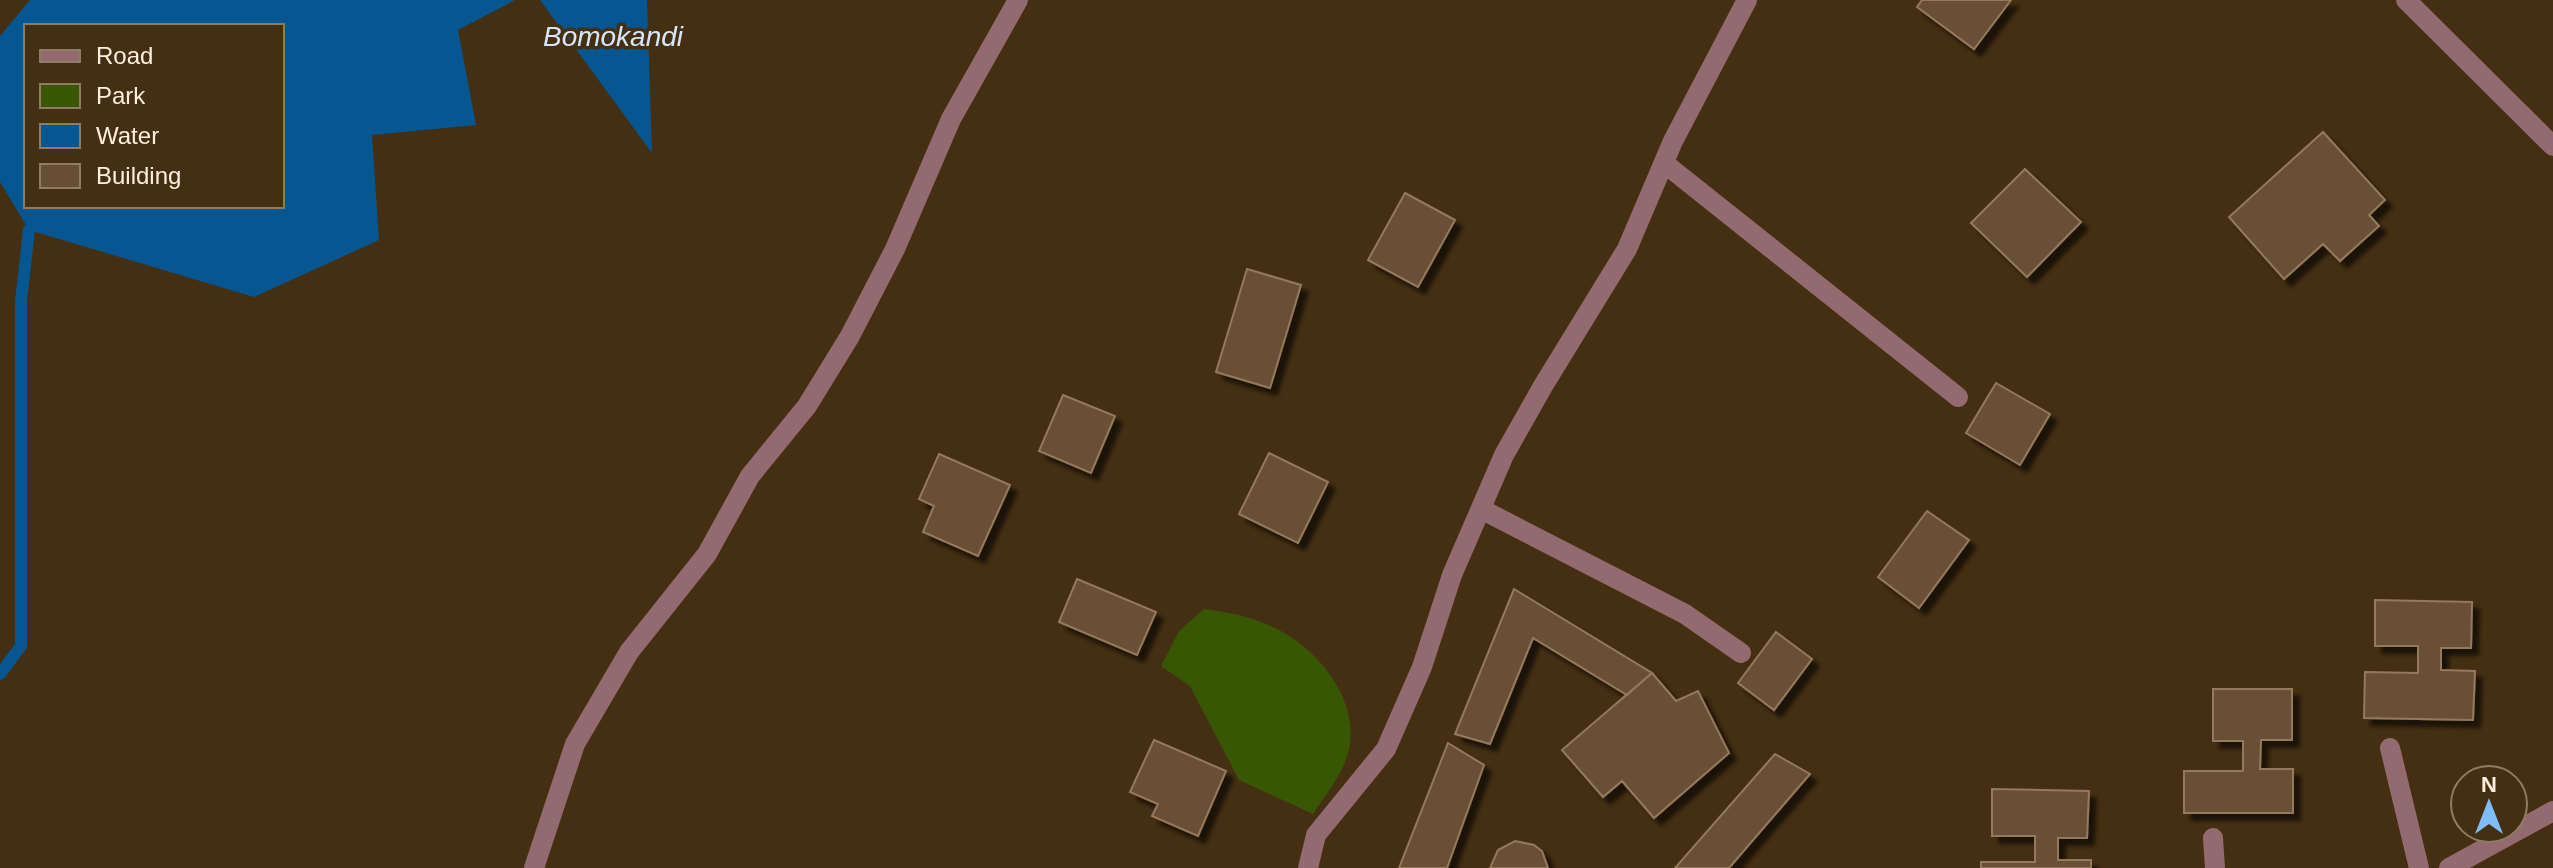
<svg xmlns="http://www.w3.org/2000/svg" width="2553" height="868" font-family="Arial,sans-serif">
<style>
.green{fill:#395605}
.water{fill:#055691;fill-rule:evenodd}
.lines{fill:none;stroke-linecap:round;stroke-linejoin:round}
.stream{stroke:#055691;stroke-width:12}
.building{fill:#684f34;stroke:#94795c;stroke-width:2;filter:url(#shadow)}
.minor{stroke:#936a70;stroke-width:20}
.labels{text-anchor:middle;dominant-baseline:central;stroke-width:7;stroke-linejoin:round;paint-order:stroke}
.water-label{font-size:28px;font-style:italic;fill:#d5e6f8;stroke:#452f13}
</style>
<defs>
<filter id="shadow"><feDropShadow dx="7" dy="7" stdDeviation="2" flood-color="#0009"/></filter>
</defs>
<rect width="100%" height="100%" fill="#452f13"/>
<!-- green -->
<path class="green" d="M1204 609C1229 612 1252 617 1275 628 1321 650 1367 708 1345 762 1338 780 1324 797 1313 814L1239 780 1190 686 1161 666 1179 631Z"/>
<!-- water -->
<path class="water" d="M30 0H515L458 30 476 125 372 135 379 240 254 297 29 230 0 182V36ZM26 26H282V206H26Z
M540 0H647L652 153Z"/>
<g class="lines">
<!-- stream -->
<path class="stream" d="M0 674 21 646V301L29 230"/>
</g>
<!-- building -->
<path class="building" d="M1922 0H2011L1974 49 1917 7Z
M2323 132 2385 200 2369 215 2379 226 2340 261 2323 244 2284 279 2229 217Z
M2025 169 2081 222 2027 277 1971 223Z
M1405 193 1455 220 1418 287 1368 260Z
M1247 269 1301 285 1270 388 1216 372Z
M1996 383 2050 414 2020 465 1966 433Z
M1063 395 1115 416 1091 473 1039 451Z
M1269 453 1328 482 1298 543 1239 514Z
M939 454 1010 485 978 556 923 532 934 506 919 499Z
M1927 511 1969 540 1919 608 1878 577Z
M1077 579 1156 612 1137 655 1059 622Z
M1514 589 1652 673 1627 695 1533 638 1490 744 1455 734Z
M2375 600 2472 602 2471 648H2441V670L2475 671 2473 720 2364 718 2365 672 2418 673V646H2375Z
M1776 632 1812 659 1774 710 1738 683Z
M1652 673 1676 701 1698 691 1729 753 1654 818 1622 781 1603 797 1562 750Z
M2213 689H2292V740H2261L2260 769H2293V813H2184V771H2243V741H2213Z
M1154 740 1226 771 1198 836 1152 816 1158 804 1130 792Z
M1448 743 1484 765 1447 868H1399Z
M1775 754 1810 774 1729 868H1675Z
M1992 789 2089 791 2087 838H2058V860H2091V868H1981V862H2035V836H1992Z
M1515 841 1534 845 1542 851 1548 868H1490L1498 850Z"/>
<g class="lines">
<!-- minor -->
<path class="minor" d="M2406 0 2553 146
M1664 163 1958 397
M1481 509 1685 614 1741 653
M2390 748 2419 868
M2213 838 2215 868
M534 868 575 744 629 652 707 554 750 476 807 406 850 336 895 249 951 119 1018 0
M1308 868 1316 835 1386 749 1422 667 1452 575 1504 455 1543 386 1627 249 1673 141 1747 0
M2449 868 2553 811"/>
</g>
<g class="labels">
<!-- water labels -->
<g class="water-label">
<text x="613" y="36">Bomokandi</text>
</g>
</g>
<!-- legend -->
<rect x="24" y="24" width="260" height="184" fill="#452f13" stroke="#8f7c65" stroke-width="2"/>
<rect x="40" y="50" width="40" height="12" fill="#936a70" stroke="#8f7c65" stroke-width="2"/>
<text x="96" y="64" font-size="24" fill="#feefdf">Road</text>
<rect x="40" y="84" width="40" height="24" fill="#395605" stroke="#8f7c65" stroke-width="2"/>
<text x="96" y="104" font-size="24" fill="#feefdf">Park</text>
<rect x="40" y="124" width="40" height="24" fill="#055691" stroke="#8f7c65" stroke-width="2"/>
<text x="96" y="144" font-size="24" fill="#feefdf">Water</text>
<rect x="40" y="164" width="40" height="24" fill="#684f34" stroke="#8f7c65" stroke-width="2"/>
<text x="96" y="184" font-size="24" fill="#feefdf">Building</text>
<!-- north arrow -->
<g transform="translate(2489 804)"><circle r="38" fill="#452f13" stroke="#8f7c65" stroke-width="2"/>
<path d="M0-6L14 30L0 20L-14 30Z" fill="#7fbdfa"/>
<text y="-12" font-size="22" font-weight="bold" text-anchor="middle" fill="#feefdf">N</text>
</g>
</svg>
